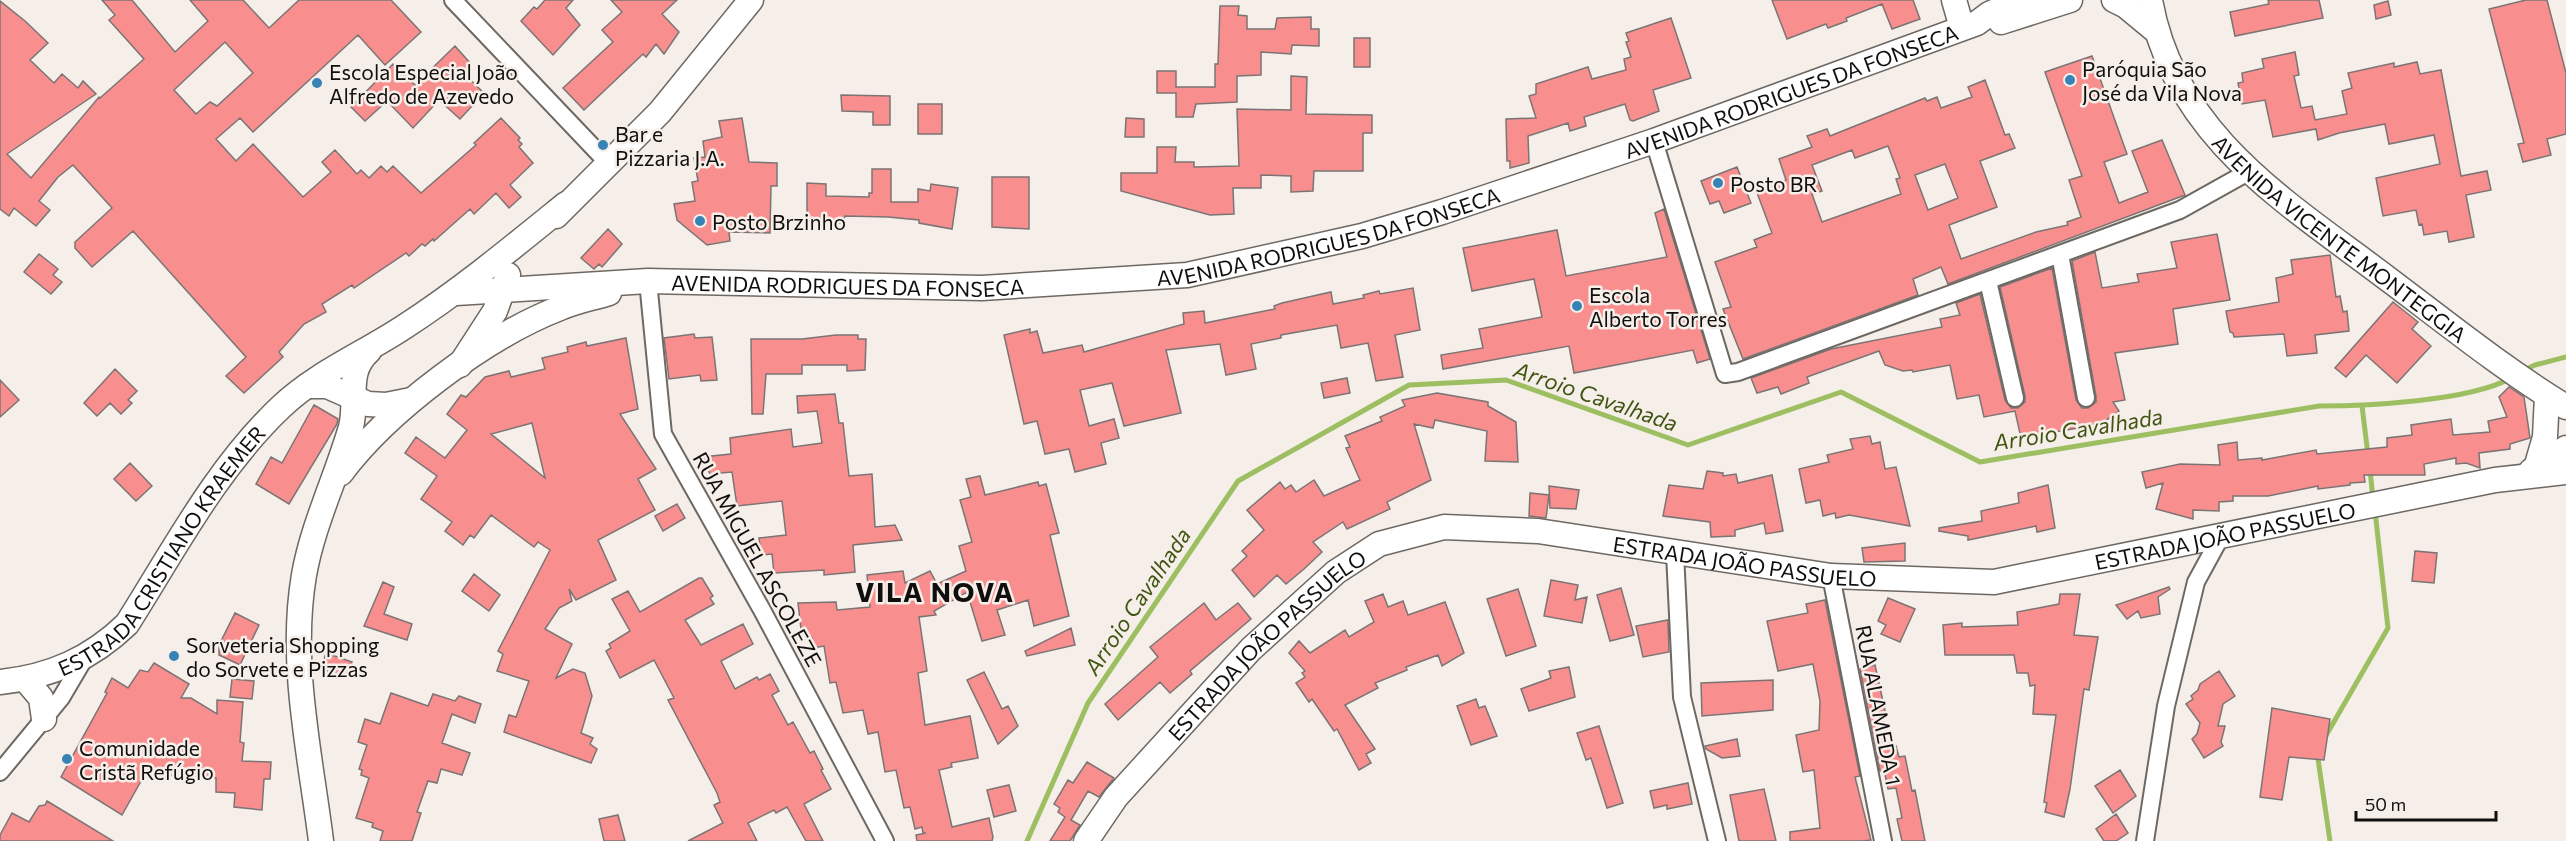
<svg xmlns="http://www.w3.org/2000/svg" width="2566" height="841" font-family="Commissioner,sans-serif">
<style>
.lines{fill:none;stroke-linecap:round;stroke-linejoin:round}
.stream{stroke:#9dbf62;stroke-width:5}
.building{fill:#f88f8e;stroke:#7c7474;stroke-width:1.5;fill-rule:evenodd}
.street-casing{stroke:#6e6863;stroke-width:20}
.secondary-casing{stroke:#6e6863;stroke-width:27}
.street{stroke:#fff;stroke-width:16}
.secondary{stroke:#fff;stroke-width:24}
.poi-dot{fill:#3783b6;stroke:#f5eee9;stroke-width:2}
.labels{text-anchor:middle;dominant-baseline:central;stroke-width:5;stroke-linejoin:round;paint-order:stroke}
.poi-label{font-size:21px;fill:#110f0d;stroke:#f5eee9;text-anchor:start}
.street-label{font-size:21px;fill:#110f0d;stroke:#f5eee9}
.water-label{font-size:22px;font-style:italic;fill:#3f5411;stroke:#f5eee9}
.district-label{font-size:27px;font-weight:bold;letter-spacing:1.5px;fill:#110f0d;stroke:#f5eee9}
</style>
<rect width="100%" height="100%" fill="#f5eee9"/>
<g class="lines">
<!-- stream -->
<path class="stream" d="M2522 371 2535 365 2566 357
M2362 406 2368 455
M2370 470 2373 499
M2324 739 2388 628 2375 511
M2317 752 2330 841
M1027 841 1088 703 1238 481 1409 385 1506 380 1688 445 1841 392 1980 462 2319 406C2367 406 2468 401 2509 379"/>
</g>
<!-- building -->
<path class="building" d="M102 0H132L175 52 208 21 190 0H243L269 28 299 0H391L421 32 385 65 358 35 253 132 240 118 216 139 236 161 253 144 303 197 331 172 322 162 335 150 357 174 361 170 369 178 381 166 387 172 393 166 421 193 476 145 474 143 501 118 520 138 518 140 522 144 519 147 533 163 510 185 521 197 509 208 496 193 474 214 470 209 434 241 433 239 425 246 422 244 409 256 406 253 354 288 352 285 322 304 326 312 304 324 279 352 283 357 244 393 226 376 246 357 133 231 92 267 75 248V242L112 208 73 165 58 177 39 201 50 210 36 226 14 208 9 216 0 209V1L25 21 48 43 30 60 54 83 62 74 78 88 83 81 96 94 7 154 31 178 99 97 100 98 144 59 109 20 115 15ZM225 42 253 73 217 106 210 102 196 114 174 90Z
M545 0H573L566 8 580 25 553 55 521 21 534 7 537 9Z
M611 0H677L662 14 679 32 664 54 656 44 646 57 643 54 584 110 563 88 613 42 602 30 622 12Z
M1772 0H1913L1920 19 1892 29 1882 4 1846 18 1847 21 1828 28 1826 24 1787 39Z
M2268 0H2319L2323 18 2235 36 2230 12 2269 4Z
M2526 0H2547L2566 73V134L2547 139 2551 155 2523 162 2518 144 2524 143 2489 9Z
M2388 1 2391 15 2376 19 2374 5Z
M1220 6H1239L1238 15 1247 16V29H1275L1277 18 1311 17V29H1319V46L1292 45 1291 54 1261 52V75L1237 76V102L1196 104 1193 117H1176V93H1157V71H1176V87H1215V64H1218Z
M1671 18 1691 78 1653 90 1659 111 1633 121 1630 120 1625 104 1584 117 1586 126 1570 131 1568 123 1528 136 1529 163 1510 168V161H1507L1506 119 1536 118 1529 96 1536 94V84L1588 67 1592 79 1626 70 1624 59 1631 57 1626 42 1629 41 1626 33Z
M1354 38H1370V67H1354Z
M455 46 471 64 462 72 484 93 460 119 439 100 413 128 387 101 365 121 351 107 393 64 415 85Z
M2295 52 2299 75 2294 76 2301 108 2312 106 2315 120 2347 114 2342 91 2352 88 2348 73 2394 63V67L2417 62 2420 74 2441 70 2461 176 2487 171 2491 190 2466 195 2474 237 2449 242 2447 231 2424 235 2422 224 2419 225 2416 210 2383 216 2376 178 2440 164 2434 135 2389 144 2385 124 2339 133 2318 140 2316 129 2273 137 2265 100 2242 104 2238 83 2243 82 2242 73 2264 68 2262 59Z
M2092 56 2127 154 2104 162 2119 203 2148 192 2132 151 2162 140 2185 195 1948 284 1941 267 1913 279 1918 295 1743 359 1723 309 1731 307 1715 262 1757 247 1754 240 1772 233 1756 190 1786 180 1779 159 1812 147 1807 136 1827 129 1830 136 1925 98 1927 101 1937 97 1941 108 1972 97 1968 87 1985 80 2005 135 2009 134 2015 148 1980 161 1997 207 1949 225 1961 259 2036 232 2068 225 2067 222 2081 217 2069 180 2082 176 2045 72ZM1888 146 1900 178 1896 179 1901 194 1822 222 1812 194 1822 191 1812 165 1852 150 1855 158ZM1945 164 1958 198 1928 210 1915 175Z
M1291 76 1307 77 1306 114 1372 115V133H1363V171H1314L1313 191 1291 192V176L1261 175V188H1233L1234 214 1210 215 1121 191V173H1157V147H1176L1175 162H1194V167L1239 166 1237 109 1291 110Z
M841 95 890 96V125H873V112L842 111Z
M918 104H942V134H918Z
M742 118 749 162 777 163V186H771L770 233 729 232 730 241 707 245 677 220 674 204 695 201 692 182 698 181 694 158 705 157 703 141 722 137 719 121Z
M1126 118 1144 119V137H1125Z
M1737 167 1751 203 1724 213 1719 201 1710 204 1701 181Z
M872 169H891V202H918V189L930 191 931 184 958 188 952 229 919 223V220L888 217 845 216 843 223 807 222V183L826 184V196L869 197V193H872Z
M992 177H1029V229L992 227Z
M1664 209 1710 359 1697 363 1693 350 1574 373 1569 346 1443 369 1441 355 1483 348 1479 329 1542 317 1534 279 1472 291 1463 248 1557 230 1566 276 1667 257 1655 213Z
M608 229 622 244 602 267 599 264 594 269 581 258Z
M2217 234 2230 300 2173 309 2178 344 2115 353 2125 400 2113 402 2119 411 2101 424 2021 438 2015 411 1984 417 1979 395 1957 399 1950 365 1913 372 1912 370 1903 371 1885 365 1879 351 1807 377 1809 383 1781 394 1778 387 1757 393 1751 378 1831 349 1942 327 1940 319 1960 315 1956 303 1980 294 2005 400 2011 408H2018L2025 402V396L2000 287 2052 268 2076 400 2082 408H2088L2096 402V396L2072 261 2095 252 2102 288 2139 282 2137 274 2177 268 2171 242Z
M39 254 58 269 53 275 62 282 51 294 24 272Z
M2330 255 2336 297 2340 296 2343 312 2347 311 2349 331 2315 335 2317 353 2287 356 2284 334 2234 337 2233 333 2230 332 2226 311 2279 302 2276 278 2293 274 2291 260Z
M1413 288 1420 330 1395 335 1403 377 1376 381 1368 343 1341 348 1337 325 1281 335V338L1251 344 1256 369 1226 375 1220 344 1166 350 1181 413 1124 426 1112 383 1080 390 1089 426 1114 419 1119 438 1101 443 1106 464 1075 472 1069 449 1045 454 1037 421 1024 424 1004 335 1030 329V333L1037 331 1043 353 1082 345 1084 352 1184 324 1183 313 1204 311 1205 323 1275 309 1274 306 1282 303 1331 292 1333 304 1364 298 1363 295 1379 291 1380 294Z
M2393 302 2418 322 2412 329 2431 346 2397 383 2366 355 2346 377 2335 368Z
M694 334 695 338 712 337 717 380 701 381 700 375 669 379 664 338Z
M836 335H858V339H866L865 370 847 371V365H802V374H766L763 414H752L751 339H802Z
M626 338 638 409 620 414 656 469 638 479 655 510 598 540 616 580 576 600 569 589 572 601 559 608 545 629 572 644 556 678 573 669 585 673 592 696 581 733 593 738 590 744 597 749 591 763 504 732 509 715 516 717 529 681 497 671 503 654 498 651 550 550 538 542 534 547 491 515 474 538 470 535 463 545 445 531 452 522 421 499 437 476 405 453 416 437 445 458 467 430 447 414 461 395 466 397 485 377 509 371 511 377 545 369 542 358 568 352 567 347 586 342 587 346ZM532 423 545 478 491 434Z
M115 369 137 391 128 400 132 403 121 414 110 403 97 416 84 403Z
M1347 378 1350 393 1324 398 1321 383Z
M0 380 19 400 0 417Z
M2509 387 2524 397 2530 438 2510 444V449L2479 453 2480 468 2466 463 2456 464V458L2424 464 2425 475H2364L2365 482 2350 483V485L2318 489V486L2268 496H2233V501L2219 502V511L2193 510V519L2156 509 2163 483 2146 488 2142 472 2180 464 2220 465 2218 445 2237 442 2238 460 2262 458V460L2316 450 2317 454 2387 447V438L2412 435 2411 425 2451 419 2453 435 2490 432 2488 421 2507 417 2499 397Z
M1437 393 1488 402V406L1516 422 1518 462 1485 461 1487 431 1435 420 1433 428 1414 424 1431 480 1387 502 1390 509 1347 529 1343 522 1313 542 1322 552 1304 569 1286 584 1277 575 1254 597 1232 570 1247 556 1242 551 1264 530 1247 510 1280 482 1285 489 1291 485 1296 492 1314 480 1324 496 1360 480 1346 448 1350 447 1345 436 1382 421 1380 417 1405 406 1402 400Z
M835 394 839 423H843L849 476 872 474 875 527 895 525 902 540 853 545 855 572 824 575V570L774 573 772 554 761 555 759 538 786 535 782 501 737 506 732 472 710 474 702 457 731 454 730 438 791 429 793 447 822 443 817 411 798 413 797 396Z
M314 405 338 419 337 424 289 504 256 484 271 457 282 463Z
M1870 436 1872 444 1880 442 1885 469 1896 467 1910 526 1849 515 1836 518 1835 513 1823 516 1820 500 1806 503 1799 469 1829 462 1827 455 1853 449 1850 439Z
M130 463 152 486 136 501 114 479Z
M1707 471 1723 473V476L1736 474 1738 483 1772 475 1783 531 1766 534 1764 523 1735 530V536L1711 537 1710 522 1663 516 1669 485 1703 489Z
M980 476 985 495 1038 482 1039 486 1046 484 1059 533 1050 535 1069 616 1034 626 1028 600 997 610 1005 635 982 641 967 592 934 611 936 615 919 617 927 671 918 673 925 725 970 716 978 758 951 763 952 767 939 770 952 827 989 818 993 837 992 841H917L916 835 926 833H923L922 827 915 829 910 807 904 808 896 770 885 772 878 732 868 734 863 710 843 713 836 682 830 683 824 646 812 648V638L806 639 805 628 801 629 798 603 836 602 837 610 870 607 867 575 903 571 905 583 930 571 937 584 966 571 959 546 972 542 960 500 971 497 966 479Z
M2048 485 2055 528 2037 532 2036 526 1968 540V536L1939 531V528L1982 521 1981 511 2019 503 2018 493Z
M1549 486 1579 490 1576 509 1550 508Z
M1530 493 1549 495 1546 518 1529 516Z
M677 504 685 518 663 531 655 516Z
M1905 543V561L1864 562 1862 548Z
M2415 551 2437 553 2434 583 2412 581Z
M474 574 500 595 489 611 462 591Z
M699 578H702L713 596 710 598 714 604 685 620 701 645 743 624 753 644 721 661 735 689 757 677 759 680 770 674 779 691 772 695 788 725 793 722 810 753 814 751 823 769 821 770 831 789 804 804 823 841H806L787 807 776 813 774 810 748 823 757 841H688L723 823 714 805 720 802 717 793 668 700 674 698 654 660 620 678 606 651 611 648 609 644 630 631 612 599 628 591 640 612Z
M1551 580 1578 585 1575 600 1587 597 1582 623 1544 616Z
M383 582 394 587 384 614 412 624 407 640 364 626Z
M2169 587 2170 589 2158 597 2160 614 2141 618 2138 611 2127 619 2116 605Z
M1621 588 1634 635 1610 641 1597 595Z
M1518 589 1536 646 1506 656 1487 599Z
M1383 594 1388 607 1403 601 1408 615 1445 602 1464 653 1442 666 1438 655 1406 667 1407 670 1375 683 1378 688 1345 705 1375 749 1366 754 1371 763 1359 770 1337 729 1334 731 1312 699 1309 702 1296 683 1305 677 1302 673 1305 671 1289 653 1299 641 1310 653 1345 630 1349 637 1374 622 1365 601Z
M2060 594H2080L2074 635 2098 637 2089 690 2084 689 2070 789 2064 817 2045 812 2047 803 2044 802 2056 715 2033 714 2035 685 2030 686 2028 673H2017L2014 655H1945L1943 625 1962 623V627L2018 625 2017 612 2059 604Z
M1888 598 1915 609 1900 642 1881 634 1886 625 1878 621Z
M1825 600 1860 776 1855 777 1871 840 1863 841H1790V832L1820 828 1814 770 1803 772 1796 735 1819 730 1820 701 1813 664 1778 671 1767 621 1808 613 1806 604Z
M1204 603 1216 620 1238 603 1251 619 1190 671 1192 674 1170 693 1160 682 1118 720 1105 704 1158 657 1150 647Z
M235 613 259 625 240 665 219 655V645Z
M1668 620 1669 652 1643 657 1636 626Z
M1071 628 1075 645 1027 656 1025 651Z
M326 653 352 662 346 678 321 669Z
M154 663 189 684 181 698H191L217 714V700L243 702 240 742 244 743 242 761 271 762 270 779H264L262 810 234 807 235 793 216 792V778L145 774 122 815 61 777 107 693 105 692 112 678 128 688 140 670 148 672Z
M1875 665 1886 715 1882 716 1890 748 1896 746 1899 757 1905 756 1912 791 1915 790 1925 841H1902L1897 819 1902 818 1896 788 1888 789 1884 770 1880 771 1860 669Z
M1569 667 1575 697 1529 711 1521 689 1551 678 1549 671Z
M2219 671 2235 696 2223 704 2218 726H2225L2221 742 2223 746 2204 758 2192 739 2197 734 2200 723 2186 704 2193 699 2191 696 2198 690 2200 684Z
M984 672 1002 709 1008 706 1018 726 998 744 967 680Z
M232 679 254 681 252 699 230 697Z
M1773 680V710L1702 716 1701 683Z
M391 693 428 706 433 694 455 701 459 696 481 704 475 723 452 714 442 743 470 753 462 775 441 769 437 783 428 781 417 812 421 813 412 841H380L383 831 372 827 373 823 356 818 369 778 361 775 362 770 359 769 367 745 358 742 365 719 380 724Z
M1476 699 1479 708 1485 706 1497 736 1471 745 1457 706Z
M2272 708 2330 719 2324 760 2289 757 2282 800 2260 797Z
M1599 726 1623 803 1607 808 1591 758 1586 760 1577 733Z
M1737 739 1740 756 1722 758 1706 749 1705 746Z
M1087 762 1114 778 1099 797 1088 791 1071 820 1080 825 1070 841H1050L1065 817 1058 812 1060 808 1054 804 1068 780 1073 783Z
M2120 770 2136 796 2113 813 2095 786Z
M1688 783 1692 804 1667 809V805L1654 808 1650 791Z
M1009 785 1016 811 994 817 987 790Z
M1764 789 1776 841H1739L1730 795Z
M47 801 113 841H0V835L12 813 29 822 39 806 45 805Z
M2116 814 2128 833 2116 841H2104L2096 829Z
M618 815 625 841H604L599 819Z"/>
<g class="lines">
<!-- street casing -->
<g class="street-casing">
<path id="street" d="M453 0 609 164
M1654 141 1725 374 1738 372 2180 210 2248 172
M2060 254 2086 398
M648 281 663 434 762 610 885 841
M1988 281 2015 398
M1675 553 1682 697 1717 841
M1831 576 1883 841
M0 772 61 698 84 659
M2145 841 2166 706 2196 582 2220 538"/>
</g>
<!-- secondary casing -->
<g class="secondary-casing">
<g id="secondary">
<path d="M1954 0 1962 28"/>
<path d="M2114 0 2126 6 2155 30"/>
<path id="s1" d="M2150 0C2174 138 2290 204 2392 282 2449 325 2505 370 2566 407"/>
<path d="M2001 22 2070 0"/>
<path d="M556 216 660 112 751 0"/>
<path id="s2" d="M456 293 648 281 982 288 1187 275 1362 236 1442 212 1654 141 1977 23 1989 14 2021 0"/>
<path d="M460 365 495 311 508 275"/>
<path d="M307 386H327L368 404 386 405 411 400"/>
<path d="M2536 468 2545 437 2547 396"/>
<path d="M2531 471 2566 448"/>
<path d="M341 473C387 411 487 336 560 308 576 301 593 298 609 293"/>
<path d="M25 679 41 698 44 719"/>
<path id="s3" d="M0 682C50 677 91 659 127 624 174 550 217 467 282 406 317 373 363 354 404 327 461 290 513 247 566 204"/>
<path d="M321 841C310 753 289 663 304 575 313 524 337 476 351 427 358 400 345 372 369 351"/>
<path id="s4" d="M1086 841 1116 797 1251 649 1336 572 1379 544 1444 527 1538 531 1831 576 1994 582 2495 480 2566 472"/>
</g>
</g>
<!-- street -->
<use href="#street" class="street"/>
<!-- secondary -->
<use href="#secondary" class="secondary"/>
</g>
<!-- markers -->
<g class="poi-dot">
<circle cx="2070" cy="80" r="6"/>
<circle cx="317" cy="83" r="6"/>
<circle cx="603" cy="145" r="6"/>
<circle cx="1718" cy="183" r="6"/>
<circle cx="700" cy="221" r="6"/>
<circle cx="1577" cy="306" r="6"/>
<circle cx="174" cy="656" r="6"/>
<circle cx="67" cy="759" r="6"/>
</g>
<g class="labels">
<!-- poi labels -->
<g class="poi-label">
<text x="2082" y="68">Paróquia São<tspan x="2082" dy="24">José da Vila Nova</tspan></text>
<text x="329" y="71">Escola Especial João<tspan x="329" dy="24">Alfredo de Azevedo</tspan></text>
<text x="615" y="133">Bar e<tspan x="615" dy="24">Pizzaria J.A.</tspan></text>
<text x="1730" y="183">Posto BR</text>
<text x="712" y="221">Posto Brzinho</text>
<text x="1589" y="294">Escola<tspan x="1589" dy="24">Alberto Torres</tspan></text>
<text x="186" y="644">Sorveteria Shopping<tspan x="186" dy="24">do Sorvete e Pizzas</tspan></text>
<text x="79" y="747">Comunidade<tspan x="79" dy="24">Cristã Refúgio</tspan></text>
</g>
<!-- street labels -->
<g class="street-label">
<text stroke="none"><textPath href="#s2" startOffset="1364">AVENIDA RODRIGUES DA FONSECA</textPath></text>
<text stroke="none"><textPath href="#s2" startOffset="878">AVENIDA RODRIGUES DA FONSECA</textPath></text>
<text stroke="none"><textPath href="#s1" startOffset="314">AVENIDA VICENTE MONTEGGIA</textPath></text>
<text stroke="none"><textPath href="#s2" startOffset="392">AVENIDA RODRIGUES DA FONSECA</textPath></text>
<text stroke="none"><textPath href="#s4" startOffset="1276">ESTRADA JOÃO PASSUELO</textPath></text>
<text stroke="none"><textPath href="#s3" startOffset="220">ESTRADA CRISTIANO KRAEMER</textPath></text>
<text transform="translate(758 559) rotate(61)">RUA MIGUEL ASCOLEZE</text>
<text stroke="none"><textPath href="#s4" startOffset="790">ESTRADA JOÃO PASSUELO</textPath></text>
<text stroke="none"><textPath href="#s4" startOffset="268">ESTRADA JOÃO PASSUELO</textPath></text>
<text transform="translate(1879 705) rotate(79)">RUA ALAMEDA 1</text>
</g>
<!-- water labels -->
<g class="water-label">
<text transform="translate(1596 396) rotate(19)">Arroio Cavalhada</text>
<text transform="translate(2078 429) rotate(-9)">Arroio Cavalhada</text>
<text transform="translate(1137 601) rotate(-56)">Arroio Cavalhada</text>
</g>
<!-- district labels -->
<g class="district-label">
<text x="935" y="591">VILA NOVA</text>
</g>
</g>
<!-- scale -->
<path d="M2356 811v9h140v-9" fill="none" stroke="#110f0d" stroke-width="3"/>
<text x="2365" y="811" font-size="18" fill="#110f0d" stroke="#f5eee9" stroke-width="4.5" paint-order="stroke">50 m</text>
</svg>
